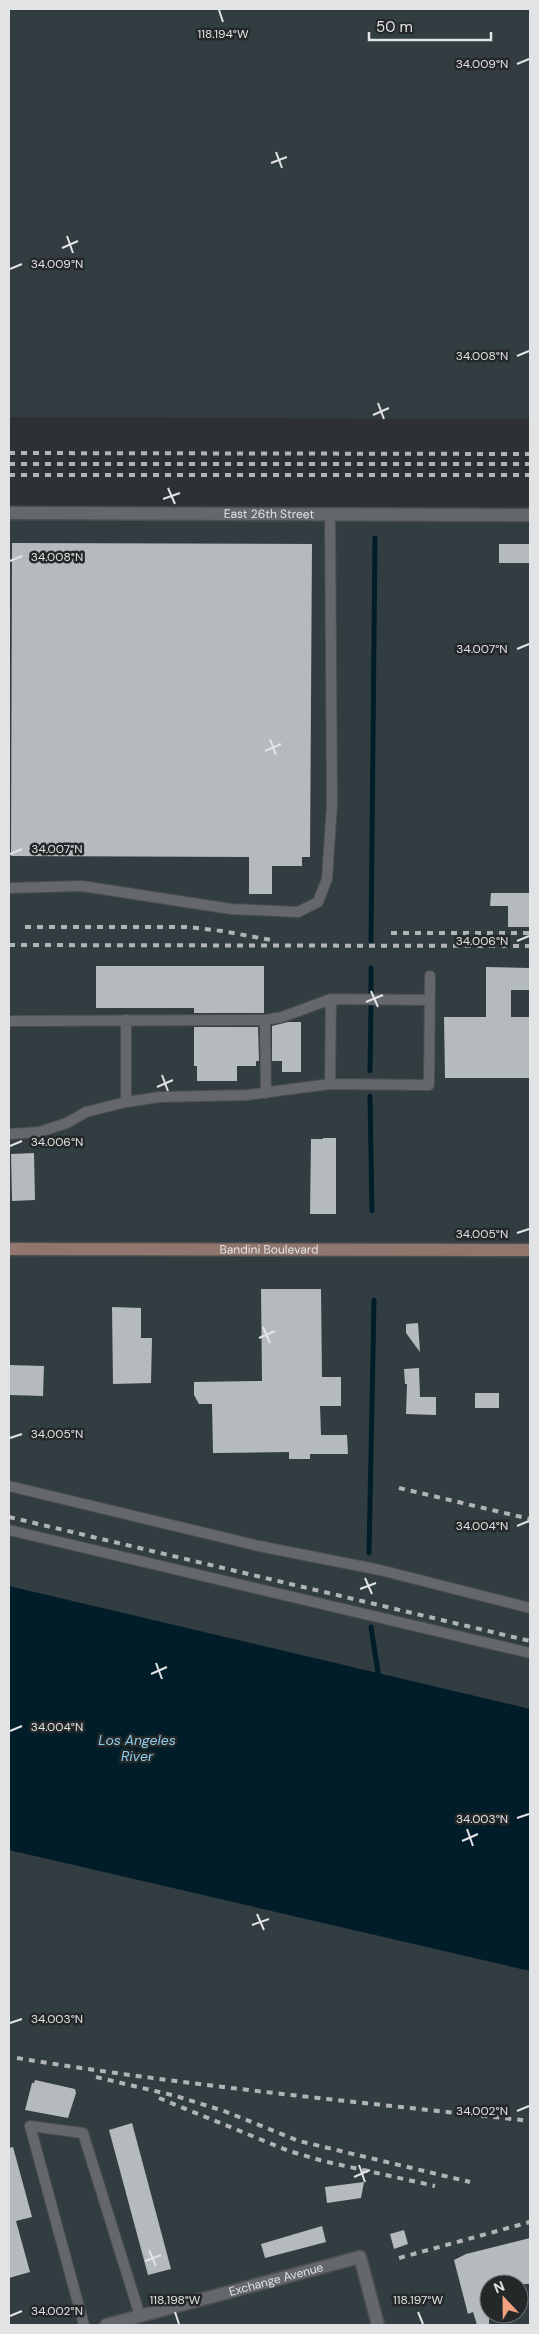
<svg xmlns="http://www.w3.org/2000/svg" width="539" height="2334" font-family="'DM Sans',sans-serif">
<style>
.built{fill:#323d42;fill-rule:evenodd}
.water{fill:#011d29}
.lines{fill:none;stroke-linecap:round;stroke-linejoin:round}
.stream{stroke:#011d29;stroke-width:5}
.building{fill:#b5babc}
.service-casing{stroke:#4b4e4f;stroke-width:12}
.minor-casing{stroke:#4b4e4f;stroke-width:15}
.tertiary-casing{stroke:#4b4e4f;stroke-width:15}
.secondary-casing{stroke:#4b4e4f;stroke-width:15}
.service{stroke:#64686b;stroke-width:10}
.minor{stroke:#64686b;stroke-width:12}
.tertiary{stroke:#64686b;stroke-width:12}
.secondary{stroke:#90766d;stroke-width:12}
.rail{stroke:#b1b4b5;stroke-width:4;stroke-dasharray:6 6;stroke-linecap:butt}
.ticks{fill:none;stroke:#e1e3e4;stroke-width:2}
.labels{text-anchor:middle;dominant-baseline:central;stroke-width:5;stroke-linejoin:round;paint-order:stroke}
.street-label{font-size:12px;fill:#e1e3e4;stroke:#242829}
.water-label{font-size:14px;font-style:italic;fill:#8ccfef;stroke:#242829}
.ticks-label{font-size:12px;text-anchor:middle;fill:#e1e3e4;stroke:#242829;stroke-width:5;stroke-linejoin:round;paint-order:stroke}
</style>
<rect width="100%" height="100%" fill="#2e3133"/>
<!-- built -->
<path class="built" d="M9 9H530V419L9 417Z
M530 518V2325H9V519ZM489 2284H519V2314H489Z"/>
<!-- water -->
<path class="water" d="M9 1586 530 1709V1971L9 1850Z"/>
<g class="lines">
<!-- stream -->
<path class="stream" d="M371 941 375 538
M371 993V968
M370 1071 371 1005
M370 1096 372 1211
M369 1553 374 1300
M371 1627 379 1679"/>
</g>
<!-- building -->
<path class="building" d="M12 543 312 544 310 857H302V866H272V894H249V857L11 856Z
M499 544H530V563H499Z
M491 893H530V927H508V906H490Z
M96 966H264V1013H194V1008H96Z
M486 967 530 968V990H511V1017H530V1078H445L444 1017H486Z
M288 1022H301V1072H282V1061H272V1026Z
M194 1027H258L259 1061H256V1066H237V1081H197V1066H194Z
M323 1138H336V1214H310L311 1139H323Z
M34 1153 35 1200 12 1201 11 1154Z
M261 1289H321L322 1377H341V1406H320L321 1435H347L348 1454H310V1459H289V1452L213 1453 212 1404H199L194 1395V1382L262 1381Z
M112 1307 141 1308V1338H152L151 1383 113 1384Z
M418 1323 420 1352 406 1333V1324Z
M9 1365 44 1366 43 1396 9 1395Z
M419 1368 420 1397H436V1415L406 1414 407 1384H405L404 1369Z
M475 1393H499V1408H475Z
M35 2080 75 2089 76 2093 68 2118 25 2110 32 2083H34Z
M132 2123 171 2269 148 2275 109 2130Z
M13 2147 32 2217 16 2221 30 2272 9 2278V2148Z
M364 2182 361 2198 327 2203 325 2187Z
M322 2226 326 2242 265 2258 261 2244Z
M404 2230 408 2244 394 2249 390 2234Z
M530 2238V2284H489V2325H477L473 2312 468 2314 454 2260 466 2254Z"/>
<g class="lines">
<!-- service casing -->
<g class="service-casing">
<path id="service" d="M9 888 82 886 231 909 298 912 318 902 327 879 332 804 330 514
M265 1020 266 1093
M9 1021 265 1020 282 1017 331 999 430 1000
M330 1084 331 999
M126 1102V1020
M9 1134 39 1132 67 1123 86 1112 126 1102 160 1097 247 1095 330 1084 429 1085 430 976
M9 1486 259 1546 380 1570 530 1608
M9 1530 530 1653
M84 2325 30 2126 83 2133 140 2316"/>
</g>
<!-- minor casing -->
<g class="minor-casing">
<g id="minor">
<path id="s1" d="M106 2325 360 2257 378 2325"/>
</g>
</g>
<!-- tertiary casing -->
<g class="tertiary-casing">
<g id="tertiary">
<path id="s2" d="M9 513 530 515"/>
</g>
</g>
<!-- secondary casing -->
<g class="secondary-casing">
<g id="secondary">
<path id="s3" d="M9 1249 530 1250"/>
</g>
</g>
<!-- service -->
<use href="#service" class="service"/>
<!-- minor -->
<use href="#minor" class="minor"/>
<!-- tertiary -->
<use href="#tertiary" class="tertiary"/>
<!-- secondary -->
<use href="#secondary" class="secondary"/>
<!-- rail -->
<path class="rail" d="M9 453 530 454
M9 464H530
M9 475H530
M25 927H188L222 931 271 940
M391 933H530
M9 945 530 946
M399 1488 530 1519
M9 1517 530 1641
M17 2058C187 2086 359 2102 530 2121
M96 2077 176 2096 224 2111 299 2141 470 2182
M159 2098 289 2151 323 2161 435 2186
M399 2258 530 2222"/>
</g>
<!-- ticks -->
<path class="ticks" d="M219 10 223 22M517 64 529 59M276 152 282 168M271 163 287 157M67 236 73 253M62 248 78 241M10 269 22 264M517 356 529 351M378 403 384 419M373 415 389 408M168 488 175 504M163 499 180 493M10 561 22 556M517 649 529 644M270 739 276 755M265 751 281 744M10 854 22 849M517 941 529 936M371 991 378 1007M366 1002 383 995M162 1075 168 1091M157 1087 173 1080M10 1146 22 1141M517 1233 529 1229M263 1327 270 1343M259 1338 275 1331M10 1438 22 1434M517 1526 529 1521M365 1578 372 1594M360 1589 376 1583M156 1663 162 1679M151 1674 167 1667M10 1731 22 1726M517 1818 529 1814M467 1829 473 1846M462 1841 478 1834M257 1914 264 1930M252 1925 269 1919M10 2023 22 2019M517 2111 529 2106M359 2165 365 2182M354 2177 370 2170M149 2250 156 2266M145 2261 161 2255M175 2312 179 2324M418 2312 423 2324M10 2316 22 2311"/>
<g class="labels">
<!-- street labels -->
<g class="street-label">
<text stroke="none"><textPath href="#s2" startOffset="260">East 26th Street</textPath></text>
<text stroke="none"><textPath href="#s3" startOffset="260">Bandini Boulevard</textPath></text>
<text stroke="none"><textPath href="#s1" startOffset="176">Exchange Avenue</textPath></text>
</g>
<!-- water labels -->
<g class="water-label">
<text x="137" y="1740">Los Angeles<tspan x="137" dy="16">River</tspan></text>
</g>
</g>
<g class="ticks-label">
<text x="223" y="38">118.194°W</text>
<text x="482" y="68">34.009°N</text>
<text x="57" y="268">34.009°N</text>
<text x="482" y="360">34.008°N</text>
<text x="57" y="561">34.008°N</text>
<text x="482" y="653">34.007°N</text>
<text x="57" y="853">34.007°N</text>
<text x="482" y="945">34.006°N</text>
<text x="57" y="1146">34.006°N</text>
<text x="482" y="1238">34.005°N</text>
<text x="57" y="1438">34.005°N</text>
<text x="482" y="1530">34.004°N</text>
<text x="57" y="1731">34.004°N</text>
<text x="482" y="1823">34.003°N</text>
<text x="57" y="2023">34.003°N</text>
<text x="482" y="2115">34.002°N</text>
<text x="175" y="2304">118.198°W</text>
<text x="418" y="2304">118.197°W</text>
<text x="57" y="2315">34.002°N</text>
</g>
<!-- border -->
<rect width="539" height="2334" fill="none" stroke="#e1e3e4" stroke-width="20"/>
<!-- north arrow -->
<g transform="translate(504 2299) rotate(338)"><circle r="24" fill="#242829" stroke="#707374"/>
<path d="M0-4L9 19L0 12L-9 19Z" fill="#f3a081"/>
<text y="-8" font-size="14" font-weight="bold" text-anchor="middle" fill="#e1e3e4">N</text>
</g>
<!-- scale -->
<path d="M369 32v8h122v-8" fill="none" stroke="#e1e3e4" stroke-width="2.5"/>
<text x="376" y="32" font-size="15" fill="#e1e3e4" stroke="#242829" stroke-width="4" paint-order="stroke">50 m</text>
</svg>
